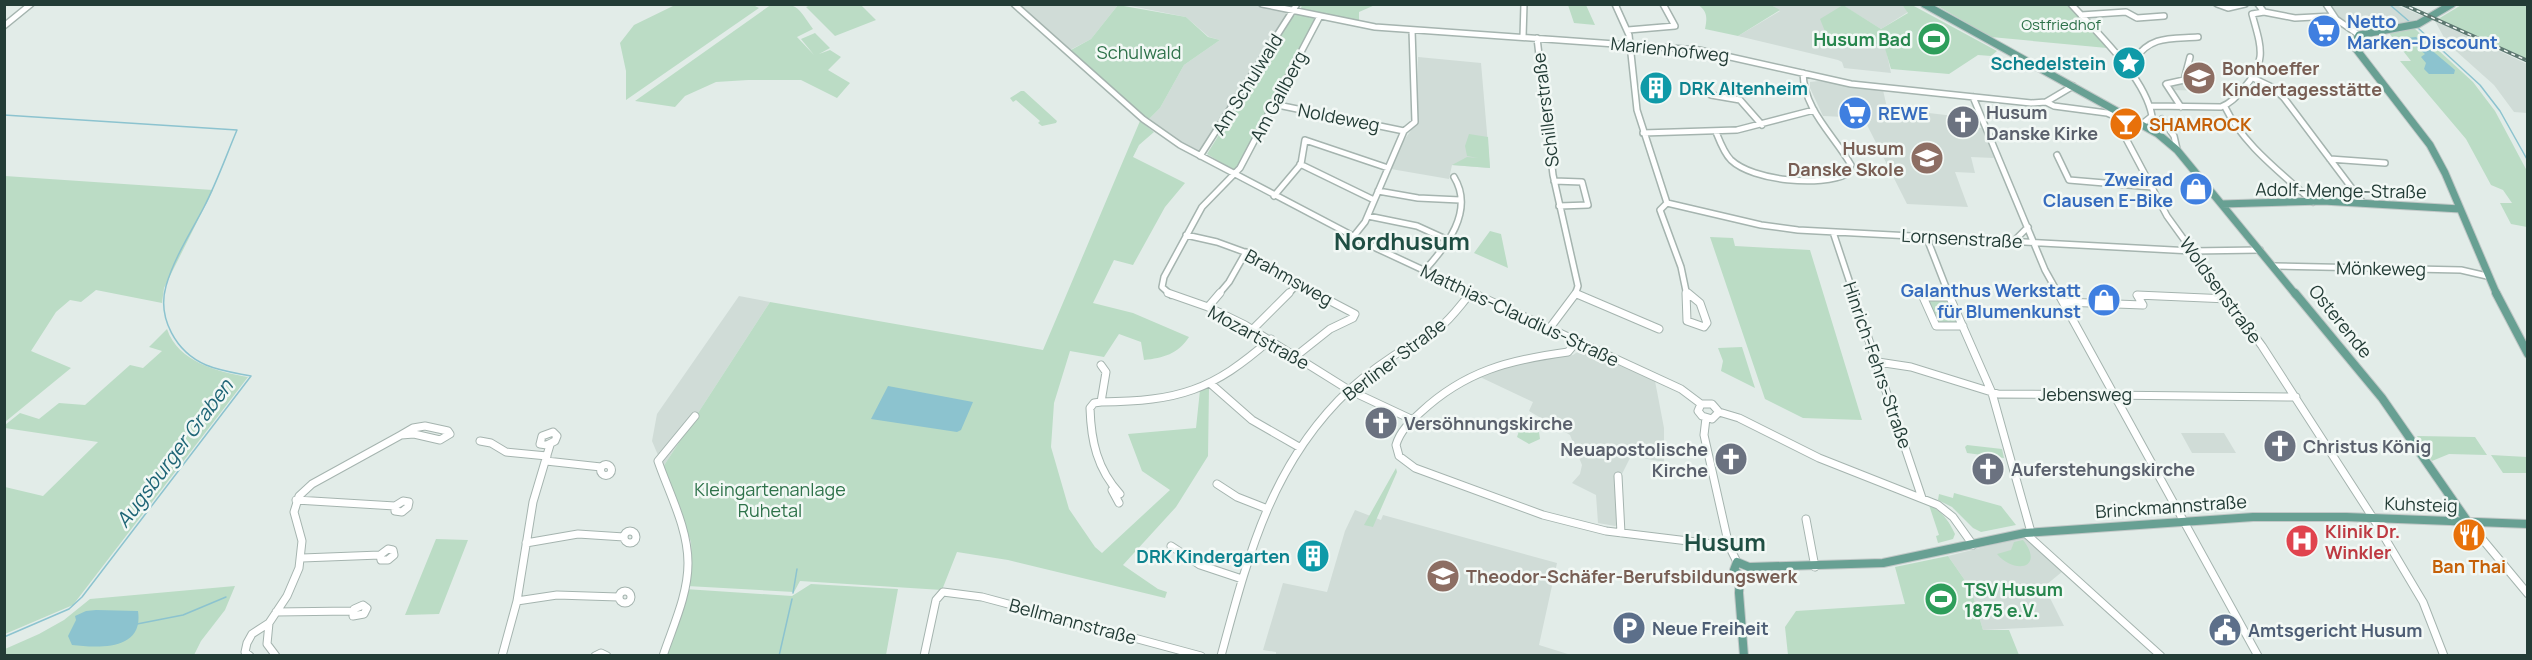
<svg xmlns="http://www.w3.org/2000/svg" width="2532" height="660" font-family="Manrope,sans-serif">
<style>
.built{fill:#d0dcd7}
.green{fill:#bbdcc5}
.water{fill:#8cc3cf}
.lines{fill:none;stroke-linecap:round;stroke-linejoin:round}
.stream{stroke:#8cc3cf;stroke-width:1.5}
.minor-far1-casing{stroke:#a5b4af;stroke-width:8}
.minor-casing{stroke:#a5b4af;stroke-width:9}
.major-far1-casing{stroke:#c1c8c7;stroke-width:9}
.major-casing{stroke:#c1c8c7;stroke-width:10}
.minor-far1{stroke:#fff;stroke-width:5}
.minor{stroke:#fff;stroke-width:7}
.major-far1{stroke:#68a093;stroke-width:7}
.major{stroke:#68a093;stroke-width:8}
.rail-casing{stroke:#5d7871;stroke-width:4}
.rail{stroke:#f2f8f5;stroke-width:1.5;stroke-dasharray:4;stroke-linecap:butt}
.labels{text-anchor:middle;dominant-baseline:central;stroke-width:5;stroke-linejoin:round;paint-order:stroke}
.far-park-label{font-size:15px;fill:#2e724a;stroke:#f2f8f5}
.shop-label{font-size:18px;font-weight:bold;fill:#366cbe;stroke:#f2f8f5;text-anchor:start}
.leisure-label{font-size:18px;font-weight:bold;fill:#27864d;stroke:#f2f8f5;text-anchor:end}
.street-label{font-size:18px;fill:#233c36;stroke:#f2f8f5}
.park-label{font-size:18px;fill:#2e724a;stroke:#f2f8f5}
.culture-label{font-size:18px;font-weight:bold;fill:#0d838f;stroke:#f2f8f5;text-anchor:end}
.education-label{font-size:18px;font-weight:bold;fill:#785e54;stroke:#f2f8f5;text-anchor:start}
.worship-label{font-size:18px;font-weight:bold;fill:#5b616d;stroke:#f2f8f5;text-anchor:start}
.food-label{font-size:18px;font-weight:bold;fill:#c56008;stroke:#f2f8f5;text-anchor:start}
.health-label{font-size:18px;font-weight:bold;fill:#be3a42;stroke:#f2f8f5;text-anchor:start}
.service-label{font-size:18px;font-weight:bold;fill:#4e5e75;stroke:#f2f8f5;text-anchor:start}
.water-label{font-size:20px;font-style:italic;fill:#1e6576;stroke:#f2f8f5}
.district-label{font-size:24px;font-weight:bold;fill:#1f4e43;stroke:#f2f8f5}
</style>
<rect width="100%" height="100%" fill="#e2ece8"/>
<!-- built -->
<path class="built" d="M1843 4 1905 5 1903 6 1908 12 1881 29 1844 6 1822 22 1828 39 1885 45 1891 73 1844 68 1842 62 1838 60 1738 36 1780 11 1771 5Z
M1020 5H1118L1091 39 1070 50Z
M1126 5H1295L1200 151 1198 152 1173 139 1148 120 1160 108 1184 65 1220 40 1209 37 1186 17Z
M2330 5H2396L2425 17 2396 25 2359 29 2340 18Z
M2435 21 2527 64V113L2514 112 2494 85 2447 43Z
M1418 57 1481 63 1490 168 1452 165 1449 179 1391 169 1402 143 1417 122Z
M2188 72 2211 73 2209 91 2171 90 2168 84 2186 83Z
M1819 81 1883 90 1887 108 1954 116 1958 127 1982 128 1994 158 1971 157 1975 173 1955 172 1968 207 1907 204 1865 121 1845 120 1844 117 1823 116 1810 88V82Z
M739 296 770 302 663 467 652 441 657 414Z
M1582 349 1655 381 1664 428V462L1631 456 1621 476 1614 475 1617 525 1615 526 1598 523 1596 495 1572 483 1580 474 1582 465 1570 435 1529 411 1533 402 1480 377 1498 369 1536 360 1573 355Z
M2181 433H2224L2236 453H2192Z
M1355 510 1381 520 1383 515 1557 563 1539 645 1571 655 1276 656V652L1263 650 1283 583 1327 592 1345 531Z
M2024 537 2063 571 2046 585 2050 598 2064 626 1983 630 1971 589 1948 556Z"/>
<!-- green -->
<path class="green" d="M772 4C800 4 797 7 813 29L797 37 814 55 801 39 815 33 830 48 819 54 830 50 841 57 828 70 850 83 837 98 801 80H748L716 82 685 96 675 107 635 101Z
M813 4 861 5 876 20 835 36 806 7Z
M1302 4 1375 5 1359 12V22L1304 11 1301 8Z
M2463 4 2527 5V60L2438 19Z
M683 5H753L759 8 626 100V71L620 43 634 25 673 6Z
M1118 5 1186 17 1208 37 1220 40 1184 65 1160 108 1148 120 1071 50 1091 39Z
M1568 5H1586L1595 25 1574 23Z
M1698 5H1771L1780 10 1738 36 1705 29C1707 19 1708 11 1698 5Z
M1843 5 1881 29 1908 13 1903 6 1912 5 1997 51 1991 56 1978 55 1949 74 1891 69 1884 45 1828 39 1820 19Z
M1936 5H2069L2107 48 1991 37Z
M1298 14 1316 19 1238 169 1233 170 1207 154 1293 16Z
M2414 28 2473 82 2495 111 2527 171V227L2511 224 2500 203H2512L2503 190 2491 185 2466 139 2400 61H2411L2389 33Z
M1021 91H1024L1057 121 1056 123 1042 126 1038 123 1040 121 1016 100 1013 102 1010 98Z
M1140 121 1154 132 1139 145 1133 157 1185 183 1165 207 1133 265 1114 260 1093 303 1133 313 1189 337C1178 354 1163 358 1144 360L1141 342 1119 334 1104 357 1070 351 1054 403 1051 447 1069 509 1095 547 1102 553 1170 490 1142 471 1128 434 1196 428 1200 390 1209 387 1208 456 1176 507 1123 565 1158 589 1167 592 1165 598 1008 560 957 552 942 590 800 581 794 592 687 586 692 566 691 542 663 467 770 302 1043 350Z
M1469 134 1488 137 1490 168 1452 165 1467 157 1478 158 1467 156 1465 146Z
M5 176 213 190 164 288 162 303 96 290 81 302 70 300 56 312 31 351 71 368 5 422Z
M1490 231 1501 234 1508 268 1474 253Z
M1710 237 1733 238 1735 246 1810 250 1862 420 1803 418 1765 399Z
M1926 299H1946L1958 323H1937Z
M167 329C178 362 218 372 248 377L73 605 5 634V487L43 496 98 442 5 428V425L20 413 39 419 59 403 85 405 130 365 143 368 162 351 149 347Z
M1742 347 1755 388 1721 371 1723 361 1718 348Z
M1527 425H1538L1540 439 1529 444 1517 437 1519 431Z
M2417 436 2475 437 2487 455 2449 454 2432 461Z
M1967 445 2002 449 2004 458 1967 453 1965 447Z
M2491 455 2527 457V473H2503Z
M1396 468 1397 472 1373 527 1364 525Z
M1954 493 2001 506 2016 525 1981 532 1973 528 1952 507 1938 500 1939 494 1953 498Z
M1929 505C1942 511 1949 521 1955 534L1953 539 1938 543 1936 536 1939 535Z
M436 539 468 540 439 614 405 615Z
M2023 540C2045 568 2015 575 1997 554L2011 550 2014 542Z
M1948 556 1971 589 1983 630H2009L2019 655H1788L1785 627 1796 611 1905 604 1895 567Z
M811 584 898 589 886 655 665 656 685 589 792 596Z
M235 586 225 610 201 641 194 655 5 656V649L39 634 64 620 90 599Z"/>
<!-- water -->
<path class="water" d="M2416 37 2455 70 2454 74H2429L2424 69 2426 63 2421 57 2425 54 2406 38Z
M888 386 973 402 961 430 957 432 871 419Z
M96 610 138 611C144 651 98 648 72 645L68 636 76 620 75 616 86 611Z"/>
<g class="lines">
<!-- stream -->
<path class="stream" d="M2389 4 2411 23
M2418 28 2480 85 2500 111 2528 161
M4 115 237 130C226 156 217 182 204 207 191 232 174 258 166 286 157 318 176 352 206 365 220 371 236 373 251 376L82 597 69 609 4 637
M793 593 797 569
M137 624 183 615 226 597
M779 656 792 599"/>
<!-- minor-far1 casing -->
<g class="minor-far1-casing">
<path id="minor-far1" d="M1014 4 1143 119 1180 145 1376 248 1477 295
M1262 4 1375 27 1699 50 1851 84 2031 103 2046 102 2073 86
M1615 4 1629 35 1637 110 1667 203
M2071 4C2097 33 2145 77 2152 116L2142 124
M2217 4 2228 8 2245 4
M2258 4 2264 12
M2326 4 2336 19 2359 35
M2081 15 2126 12 2137 18 2164 16
M4 26 31 4
M1628 30 1675 26 1663 4
M1523 37 1524 4
M1537 38 1553 175 1578 286 1575 295
M2120 61 2134 60C2151 35 2171 39 2198 37
M2253 78 2272 87 2284 98 2363 203
M1711 95 1740 100 1762 125
M1973 97 2045 270 2059 295
M2046 102 2054 106 2107 113 2114 116 2167 216 2224 295
M1273 104 1404 131
M2151 106 2221 107C2231 103 2236 97 2243 89 2268 61 2261 47 2252 14L2264 12 2295 18 2333 16
M2181 107 2166 84 2184 80 2190 57
M2225 107C2244 146 2282 173 2313 202
M2162 119 2174 136 2177 149
M1716 132C1720 142 1724 153 1731 160 1753 181 1821 187 1847 174L1851 165C1833 134 1804 110 1803 73
M1643 133 1737 130 1814 110
M2057 155 2069 180 2152 187
M1200 156 1297 4
M2330 159 2385 163
M1300 164 1374 200
M1554 181 1582 182 1588 205 1559 206
M1378 191 1418 198 1460 200
M1274 196 1301 164 1305 140 1388 168
M1667 203 1761 225 1798 230 2192 251 2260 250
M1667 203 1660 210 1681 267 1686 291
M1368 216 1417 226 1450 241
M1833 232 1854 295
M1186 235 1217 242 1250 254 1318 295
M1926 236 1949 295
M1353 237 1365 222 1404 131 1415 122 1412 30
M2014 241 2028 227
M2274 266 2461 270 2487 276
M1424 271C1446 247 1475 211 1454 177
M1686 291 1690 295
M1686 291V295
M1171 295 1162 287 1164 277 1202 207 1240 168 1320 16
M1218 295 1229 282 1246 252
M1287 295 1298 284"/>
</g>
<!-- minor casing -->
<g class="minor-casing">
<path id="minor" d="M1168 293 1208 307 1245 325 1349 390 1413 420
M1473 293 1681 389 1701 404H1712L1719 412 1739 418 1819 458 1938 505 1953 517 1973 545
M1686 293 1687 321 1704 327 1707 323 1700 303 1688 293
M1853 293 1922 498
M1948 293 1992 393 2031 532
M2058 293 2258 656
M2223 293 2262 346 2373 518 2423 602 2444 656
M1577 294 1659 329
M1950 297H1923L1936 326H1963
M2063 302 2143 305 2137 295 2228 299
M1208 307 1220 293
M1253 329 1289 293
M1549 329 1576 293
M1577 341 1568 352C1509 360 1465 371 1421 412 1410 422 1400 431 1396 445L1399 456 1415 468 1543 515 1606 531 1729 546
M1296 356 1330 329 1353 318 1355 314 1315 293
M1878 362 1911 367 1998 394 2296 397
M1101 365 1106 372 1101 402 1094 403 1090 408C1091 441 1097 469 1120 494
M1211 384 1252 420 1299 447
M1101 402C1179 401 1212 391 1271 339
M1701 404 1698 411 1702 416 1712 419 1719 412
M1706 418 1704 435 1729 546 1737 562
M425 426 448 431 450 434 440 440 414 434 401 435 413 428Z
M553 432 557 436 555 441 547 445 540 444 542 436Z
M480 441 491 443 506 452 547 456
M546 461 601 467
M600.5 470a5.5 5.5 0 1 1 11 0a5.5 5.5 0 1 1-11 0Z
M1618 476 1621 533
M1217 484 1237 497 1265 508
M1112 490 1119 503
M296 500 395 506
M403 501 409 502 408 507 402 512 395 511V506Z
M1806 519 1815 567
M2468 522 2528 594
M624 537a6 6 0 1 1 12 0a6 6 0 1 1-12 0Z
M2025 533 2161 656
M526 543 578 534 624 537
M1171 546 1200 565 1242 579
M388 549 393 550 394 555 388 560H381L380 555Z
M302 558 380 555
M619 597a6 6 0 1 1 12 0a6 6 0 1 1-12 0Z
M517 601 557 595 618 597
M363 605 367 608 364 614 353 616 354 609Z
M276 612 352 611
M250 656 245 652 247 643 252 634 269 623
M276 656 267 644 269 623 287 596 299 568 302 541 294 512 299 496 312 484 401 435
M502 656 517 601 533 502 550 445
M595 656 601 653 607 656
M663 656C673 626 688 595 688 563 688 528 669 493 658 461L695 416
M924 656 936 600 943 592 982 597 1201 656
M1221 656C1248 556 1271 463 1350 389 1368 373 1389 358 1409 346 1420 340 1431 335 1440 327 1452 318 1461 304 1471 293"/>
</g>
<!-- major-far1 casing -->
<g class="major-far1-casing">
<path id="major-far1" d="M1924 4 2158 134 2177 150 2296 295
M2452 4 2418 24 2359 35 2353 45 2430 145 2445 173 2497 295
M2222 204 2323 201 2460 209"/>
</g>
<!-- major casing -->
<g class="major-casing">
<path id="major" d="M2295 293 2382 398 2468 522
M2496 293 2528 354
M1740 575 1734 570 1737 562 1749 567 1883 563 2025 533 2253 517H2346L2528 524
M1740 575 1739 593 1744 656"/>
</g>
<!-- minor-far1 -->
<use href="#minor-far1" class="minor-far1"/>
<!-- minor -->
<use href="#minor" class="minor"/>
<!-- major-far1 -->
<use href="#major-far1" class="major-far1"/>
<!-- major -->
<use href="#major" class="major"/>
<!-- rail casing -->
<g class="rail-casing">
<path id="rail" d="M2402 4 2528 61"/>
</g>
<!-- rail -->
<use href="#rail" class="rail"/>
</g>
<!-- icons -->
<defs>
<g id="supermarket-disc" transform="scale(1.725)"><circle r="9.5" fill="#3f7fe0" stroke="#f2f8f5"/><path d="M-6-5.5h2.5l.6 2H6L4.5 2H-2.5L-4.4-4H-6ZM-1.5 3.2a1.3 1.3 0 1 0 .1 0ZM3 3.2a1.3 1.3 0 1 0 .1 0Z" fill="#fff"/></g>
<g id="stadium-disc" transform="scale(1.725)"><circle r="9.5" fill="#2e9e5b" stroke="#f2f8f5"/><path d="M0-5a6.5 5 0 1 0 0 10a6.5 5 0 1 0 0-10ZM-3.5-1.8h7v3.6h-7Z" fill="#fff"/></g>
<g id="sight-disc" transform="scale(1.725)"><circle r="9.5" fill="#0f9aa8" stroke="#f2f8f5"/><path d="M0-6L1.8-2.2L6-1.7L2.9 1.2L3.7 5.4L0 3.3L-3.7 5.4L-2.9 1.2L-6-1.7L-1.8-2.2Z" fill="#fff"/></g>
<g id="school-disc" transform="scale(1.725)"><circle r="9.5" fill="#8d6e63" stroke="#f2f8f5"/><path d="M0-5L7-2L0 1L-7-2ZM-4 1L0 2.5L4 1V4Q0 6-4 4Z" fill="#fff"/></g>
<g id="building-disc" transform="scale(1.725)"><circle r="9.5" fill="#0f9aa8" stroke="#f2f8f5"/><path d="M-4-6H4V6H1V3H-1V6H-4ZM-2.5-4.3h1.7v1.8h-1.7ZM.8-4.3h1.7v1.8H.8ZM-2.5-1h1.7V.8h-1.7ZM.8-1h1.7V.8H.8Z" fill="#fff"/></g>
<g id="church-disc" transform="scale(1.725)"><circle r="9.5" fill="#6b7280" stroke="#f2f8f5"/><path d="M-1.2-6h2.4v3.5h3.3v2.4h-3.3V6h-2.4V-.1h-3.3v-2.4h3.3Z" fill="#fff"/></g>
<g id="bar-disc" transform="scale(1.725)"><circle r="9.5" fill="#e8710a" stroke="#f2f8f5"/><path d="M-6-5H6L.8 .8V4.5H3.5V6h-7V4.5H-.8V.8Z" fill="#fff"/></g>
<g id="shop-disc" transform="scale(1.725)"><circle r="9.5" fill="#3f7fe0" stroke="#f2f8f5"/><path d="M-5-2.5h2.3a2.7 3.5 0 0 1 5.4 0H5L5.5 6h-11ZM-1.5-2.5h3a1.5 2.3 0 0 0-3 0Z" fill="#fff"/></g>
<g id="restaurant-disc" transform="scale(1.725)"><circle r="9.5" fill="#e8710a" stroke="#f2f8f5"/><path d="M-5-6h1v4h1v-4h1v4h1v-4h1v5L-1.5 .5V6h-2V.5L-5-1ZM5-6V6H3V1.5H1.5Q1.5-4 5-6Z" fill="#fff"/></g>
<g id="hospital-disc" transform="scale(1.725)"><circle r="9.5" fill="#e0444e" stroke="#f2f8f5"/><path d="M-5-5h3v3.5h4V-5h3V5h-3V1.5h-4V5h-3Z" fill="#fff"/></g>
<g id="parking-disc" transform="scale(1.725)"><circle r="9.5" fill="#5c6f8a" stroke="#f2f8f5"/><path d="M-3.5-5.5H1a3.5 3.5 0 0 1 0 7H-1V5.5H-3.5ZM-1-3.4V-.6H.8a1.4 1.4 0 0 0 0-2.8Z" fill="#fff"/></g>
<g id="civic-disc" transform="scale(1.725)"><circle r="9.5" fill="#5c6f8a" stroke="#f2f8f5"/><path d="M-.6-6.5H3V-4.5H.6V-3L4-1V1h2V6H-6V1h2V-1L-.6-3ZM-1.2 2.5V6h2.4V2.5Z" fill="#fff"/></g>
</defs>
<g fill-rule="evenodd">
<use href="#supermarket-disc" x="2324" y="31"/>
<use href="#stadium-disc" x="1934" y="39"/>
<use href="#sight-disc" x="2129" y="63"/>
<use href="#school-disc" x="2199" y="78"/>
<use href="#building-disc" x="1656" y="88"/>
<use href="#supermarket-disc" x="1855" y="113"/>
<use href="#church-disc" x="1963" y="122"/>
<use href="#bar-disc" x="2126" y="124"/>
<use href="#school-disc" x="1927" y="158"/>
<use href="#shop-disc" x="2196" y="189"/>
<use href="#shop-disc" x="2104" y="300"/>
<use href="#church-disc" x="1381" y="423"/>
<use href="#church-disc" x="2280" y="446"/>
<use href="#church-disc" x="1731" y="459"/>
<use href="#church-disc" x="1988" y="469"/>
<use href="#restaurant-disc" x="2469" y="535"/>
<use href="#hospital-disc" x="2302" y="541"/>
<use href="#building-disc" x="1313" y="556"/>
<use href="#school-disc" x="1443" y="576"/>
<use href="#stadium-disc" x="1941" y="599"/>
<use href="#parking-disc" x="1629" y="628"/>
<use href="#civic-disc" x="2225" y="630"/>
</g>
<g class="labels">
<!-- far-park labels -->
<g class="far-park-label">
<text x="2061" y="24">Ostfriedhof</text>
</g>
<!-- shop labels -->
<g class="shop-label">
<text x="2347" y="21">Netto<tspan x="2347" dy="21">Marken-Discount</tspan></text>
<text x="1878" y="113">REWE</text>
<text x="2173" y="179" text-anchor="end">Zweirad<tspan x="2173" dy="21">Clausen E-Bike</tspan></text>
<text x="2081" y="290" text-anchor="end">Galanthus Werkstatt<tspan x="2081" dy="21">für Blumenkunst</tspan></text>
</g>
<!-- leisure labels -->
<g class="leisure-label">
<text x="1911" y="39">Husum Bad</text>
<text x="1964" y="589" text-anchor="start">TSV Husum<tspan x="1964" dy="21">1875 e.V.</tspan></text>
</g>
<!-- street labels -->
<g class="street-label">
<text transform="translate(1670 49) rotate(6)">Marienhofweg</text>
<text transform="translate(1247 84) rotate(-58)">Am Schulwald</text>
<text transform="translate(1278 96) rotate(-62)">Am Gallberg</text>
<text transform="translate(1545 110) rotate(-97)">Schillerstraße</text>
<text transform="translate(1339 117) rotate(11)">Noldeweg</text>
<text transform="translate(2341 190) rotate(1)">Adolf-Menge-Straße</text>
<text transform="translate(1962 238) rotate(3)">Lornsenstraße</text>
<text transform="translate(2381 268) rotate(1)">Mönkeweg</text>
<text transform="translate(1289 277) rotate(29)">Brahmsweg</text>
<text transform="translate(2221 290) rotate(54)">Woldsenstraße</text>
<text transform="translate(1520 315) rotate(25)">Matthias-Claudius-Straße</text>
<text transform="translate(2341 321) rotate(51)">Osterende</text>
<text transform="translate(1259 337) rotate(29)">Mozartstraße</text>
<text transform="translate(1394 359) rotate(-37)">Berliner Straße</text>
<text transform="translate(1878 365) rotate(71)">Hinrich-Fehrs-Straße</text>
<text x="2085" y="394">Jebensweg</text>
<text transform="translate(2421 504) rotate(2)">Kuhsteig</text>
<text transform="translate(2171 506) rotate(-4)">Brinckmannstraße</text>
<text transform="translate(1073 621) rotate(15)">Bellmannstraße</text>
</g>
<!-- park labels -->
<g class="park-label">
<text x="1139" y="52">Schulwald</text>
<text x="770" y="489">Kleingartenanlage<tspan x="770" dy="21">Ruhetal</tspan></text>
</g>
<!-- culture labels -->
<g class="culture-label">
<text x="2106" y="63">Schedelstein</text>
<text x="1679" y="88" text-anchor="start">DRK Altenheim</text>
<text x="1290" y="556">DRK Kindergarten</text>
</g>
<!-- education labels -->
<g class="education-label">
<text x="2222" y="68">Bonhoeffer<tspan x="2222" dy="21">Kindertagesstätte</tspan></text>
<text x="1904" y="148" text-anchor="end">Husum<tspan x="1904" dy="21">Danske Skole</tspan></text>
<text x="1466" y="576">Theodor-Schäfer-Berufsbildungswerk</text>
</g>
<!-- worship labels -->
<g class="worship-label">
<text x="1986" y="112">Husum<tspan x="1986" dy="21">Danske Kirke</tspan></text>
<text x="1404" y="423">Versöhnungskirche</text>
<text x="2303" y="446">Christus König</text>
<text x="1708" y="449" text-anchor="end">Neuapostolische<tspan x="1708" dy="21">Kirche</tspan></text>
<text x="2011" y="469">Auferstehungskirche</text>
</g>
<!-- food labels -->
<g class="food-label">
<text x="2149" y="124">SHAMROCK</text>
<text x="2469" y="566" text-anchor="middle">Ban Thai</text>
</g>
<!-- health labels -->
<g class="health-label">
<text x="2325" y="531">Klinik Dr.<tspan x="2325" dy="21">Winkler</tspan></text>
</g>
<!-- service labels -->
<g class="service-label">
<text x="1652" y="628">Neue Freiheit</text>
<text x="2248" y="630">Amtsgericht Husum</text>
</g>
<!-- water labels -->
<g class="water-label">
<text transform="translate(174 453) rotate(-53)">Augsburger Graben</text>
</g>
<!-- district labels -->
<g class="district-label">
<text x="1402" y="240">Nordhusum</text>
<text x="1725" y="541">Husum</text>
</g>
</g>
<!-- border -->
<rect width="2532" height="660" fill="none" stroke="#233c36" stroke-width="12"/>
</svg>
